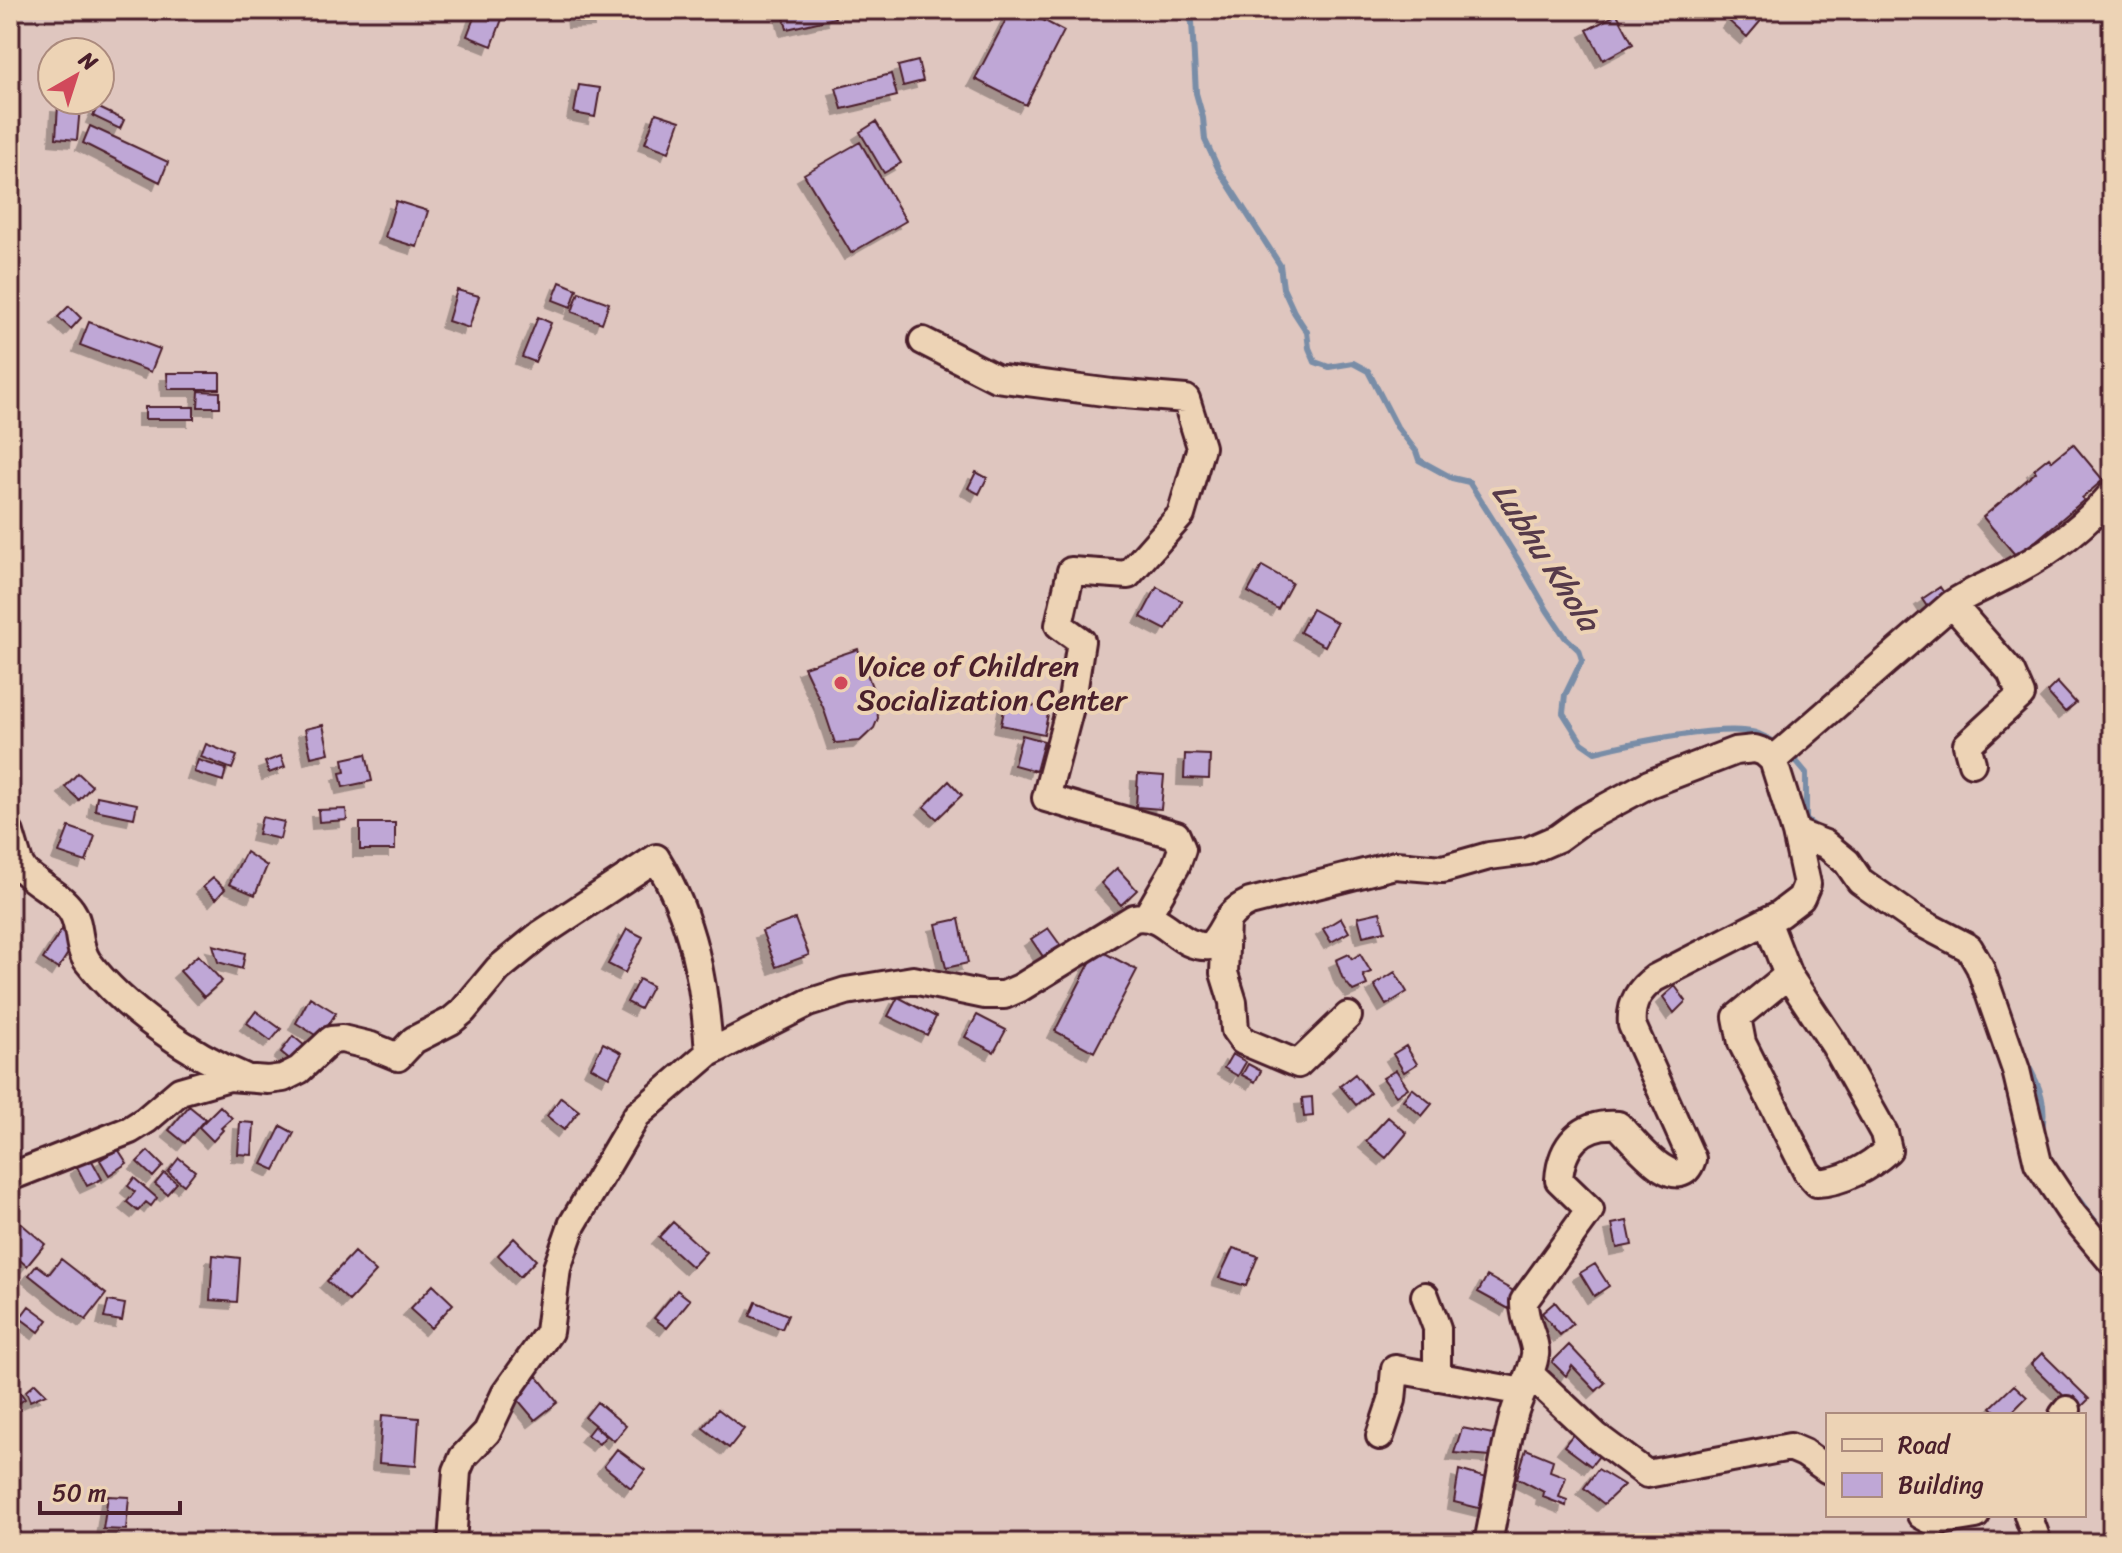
<svg xmlns="http://www.w3.org/2000/svg" width="2122" height="1553" font-family="Sriracha,sans-serif">
<style>
.lines{fill:none;stroke-linecap:round;stroke-linejoin:round}
.stream{stroke:#798da7;stroke-width:6}
.building{fill:#bfa7d6;stroke:#4a1f2b;stroke-width:2;filter:url(#shadow)}
.minor-casing{stroke:#4a1f2b;stroke-width:32}
.minor{stroke:#edd3b5;stroke-width:26}
.poi-dot{fill:#d1495b;stroke:#edd3b5;stroke-width:3}
.labels{text-anchor:middle;dominant-baseline:central;stroke-width:8;stroke-linejoin:round;paint-order:stroke}
.poi-label{font-size:30px;fill:#4a1f2b;stroke:#edd3b5;text-anchor:start}
.water-label{font-size:32px;font-style:italic;fill:#563a4a;stroke:#edd3b5}
</style>
<defs>
<filter id="shadow"><feDropShadow dx="-7" dy="7" stdDeviation="0" flood-color="#0004"/></filter>
</defs>
<rect width="100%" height="100%" fill="#dfc6bf"/>
<filter id="ink" filterUnits="userSpaceOnUse"><feTurbulence type="fractalNoise" baseFrequency=".0125" numOctaves="2"/><feDisplacementMap in="SourceGraphic" scale="16" xChannelSelector="R" yChannelSelector="G"/><feConvolveMatrix kernelMatrix="1 2 1 2 8 2 1 2 1" color-interpolation-filters="sRGB"/></filter>
<g filter="url(#ink)">
<g class="lines">
<!-- stream -->
<path class="stream" d="M1183 10 1192 22 1196 93 1203 118 1205 140 1219 170 1280 265 1283 288 1294 312 1307 332 1309 348 1315 362 1329 367 1353 363 1368 371 1397 427 1416 451 1419 460 1452 478 1469 482 1517 558 1547 610 1565 637 1579 650 1582 660 1565 695 1563 713 1582 743 1595 752C1630 743 1723 724 1756 733 1764 736 1772 741 1779 744
M1790 754 1806 773V820L1820 830
M2026 1062C2040 1086 2048 1105 2041 1134
M2063 1179 2112 1243"/>
</g>
<!-- building -->
<path class="building" d="M477 10 502 19 492 46 467 36Z
M574 10H600L601 20 575 21Z
M782 10H833L835 18 787 29Z
M1011 10H1024L1064 31 1026 105 975 79Z
M1738 10H1770L1747 37 1729 21Z
M1617 14 1633 44 1603 60 1587 30Z
M918 61 923 81 903 86 898 66Z
M891 74 897 96 842 109 836 88Z
M579 85 600 88 595 117 574 113Z
M58 105 80 107 77 140 56 138Z
M97 107 124 120 120 129 93 116Z
M656 113 680 121 669 152 645 143Z
M876 122 901 163 884 173 860 132Z
M90 126 168 162 160 182 83 143Z
M860 142 906 221 851 253 804 174Z
M396 201 428 211 417 247 385 237Z
M560 282 577 289 571 307 553 300Z
M457 290 479 296 469 328 448 321Z
M579 292 609 303 602 323 572 312Z
M69 306 81 318 71 329 58 317Z
M538 317 551 323 535 362 522 357Z
M89 322 160 349 151 372 80 345Z
M167 373H220V389H168Z
M199 391 220 392V407H198Z
M145 407H194V419H145Z
M2073 444 2103 480 2082 498 2084 500 2017 557 1983 517 2036 472 2034 469 2049 457 2052 461Z
M976 472 987 478 979 494 968 488Z
M1262 566 1292 583 1278 609 1248 592Z
M1157 587 1182 601 1166 630 1141 617Z
M1940 587 1946 596 1928 608 1922 599Z
M1312 609 1337 623 1325 646 1300 632Z
M858 649 876 698 878 718 874 728 860 741 835 743 823 707 804 667Z
M2057 682 2076 703 2065 712 2047 692Z
M1006 700 1049 709 1044 734 1001 725Z
M323 725 329 753 311 757 305 729Z
M1022 735 1044 741 1036 771 1014 765Z
M206 744 237 756 232 769 201 757Z
M366 754 372 781 343 787 340 773 345 772 343 759Z
M1185 754 1210 755 1209 779 1184 778Z
M281 756 285 767 269 773 265 762Z
M198 760 226 769 223 781 194 772Z
M78 773 92 786 79 800 65 787Z
M1138 774 1164 776 1161 809 1136 807Z
M949 781 962 795 937 819 924 807Z
M97 796 137 804 134 818 95 810Z
M346 809 347 820 319 822 318 810Z
M262 817 284 822 280 839 258 834Z
M360 823H395V850H360Z
M69 827 95 836 86 862 59 853Z
M246 852 267 866 255 895 229 884Z
M1117 868 1137 890 1121 905 1101 883Z
M213 878 225 889 216 899 203 887Z
M1380 912 1385 931 1363 936 1358 917Z
M1341 918 1349 932 1331 942 1323 929Z
M795 919 809 955 776 967 762 931Z
M959 919 968 963 946 968 936 924Z
M1048 928 1061 946 1044 958 1031 939Z
M62 929 77 939 58 969 43 959Z
M627 929 643 937 625 973 608 964Z
M213 945 245 953 242 969 218 962Z
M1097 949 1137 970 1094 1052 1055 1031Z
M1349 954 1352 959 1360 954 1371 972 1363 975 1367 985 1353 991 1342 977 1336 960Z
M198 955 222 981 204 997 180 971Z
M1395 972 1407 992 1386 1005 1374 985Z
M639 979 652 986 640 1009 627 1002Z
M1675 986 1686 1001 1674 1013 1663 997Z
M310 997 336 1013 320 1038 296 1023Z
M898 997 936 1017 927 1035 888 1016Z
M256 1011 281 1029 271 1041 247 1023Z
M977 1015 1006 1030 994 1052 965 1037Z
M293 1036 305 1046 292 1061 281 1052Z
M603 1043 622 1053 609 1077 591 1067Z
M1406 1046 1417 1064 1404 1072 1393 1054Z
M1232 1054 1246 1062 1238 1076 1224 1068Z
M1248 1064 1261 1071 1255 1082 1242 1075Z
M1396 1070 1408 1088 1396 1096 1383 1078Z
M1355 1074 1370 1093 1356 1105 1340 1086Z
M1412 1088 1432 1104 1422 1116 1403 1100Z
M561 1097 579 1111 564 1130 547 1116Z
M1312 1097 1313 1116 1304 1117 1302 1098Z
M189 1106 205 1119 185 1143 169 1130Z
M220 1106 232 1118 221 1128 223 1130 213 1141 199 1127Z
M1388 1117 1407 1133 1386 1158 1366 1141Z
M240 1122 254 1123 252 1155 238 1154Z
M281 1126 294 1133 275 1170 262 1164Z
M118 1149 127 1163 109 1175 100 1160Z
M148 1151 163 1166 153 1177 137 1162Z
M179 1158 195 1171 184 1185 168 1172Z
M91 1159 102 1179 87 1186 77 1167Z
M164 1173 177 1183 167 1194 155 1184Z
M134 1178 157 1198 151 1206 146 1202 138 1211 127 1202 135 1192 128 1186Z
M10 1214 45 1244 27 1266 10 1252Z
M1627 1221 1632 1245 1617 1248 1612 1224Z
M673 1222 706 1252 692 1267 659 1237Z
M514 1238 536 1260 520 1277 498 1255Z
M1233 1248 1258 1256 1246 1286 1219 1278Z
M354 1252 376 1272 349 1301 327 1281Z
M213 1255 240 1258 237 1302 210 1300Z
M61 1259 106 1294 86 1320 29 1275 37 1265 49 1274Z
M1595 1264 1609 1286 1594 1296 1580 1273Z
M1487 1276 1517 1293 1509 1309 1478 1292Z
M433 1285 453 1304 431 1328 410 1309Z
M677 1290 690 1300 667 1328 654 1318Z
M108 1301 125 1304 122 1321 104 1318Z
M756 1302 788 1315 782 1329 750 1316Z
M1555 1302 1573 1324 1560 1335 1542 1313Z
M29 1306 48 1320 39 1332 20 1318Z
M1569 1345 1605 1383 1596 1391 1572 1366 1566 1376 1552 1362Z
M2042 1353 2089 1399 2078 1410 2031 1364Z
M536 1375 558 1402 535 1420 513 1394Z
M10 1378 25 1399 10 1409Z
M35 1383 46 1394 30 1401 26 1391Z
M2014 1385 2027 1397 2009 1415H1999L1991 1407Z
M597 1402 626 1426 614 1441 585 1417Z
M718 1409 744 1429 729 1448 703 1428Z
M382 1415 419 1418 416 1466 379 1463Z
M594 1426 606 1436 599 1444 587 1435Z
M1462 1428 1498 1435 1491 1456 1454 1453Z
M1575 1432 1602 1452 1591 1466 1564 1446Z
M617 1449 645 1470 631 1488 604 1466Z
M1526 1449 1553 1460 1550 1471 1566 1477 1559 1497 1567 1500 1566 1506 1543 1497 1544 1492 1517 1478Z
M1598 1469 1624 1485 1604 1504 1584 1488Z
M1459 1470 1493 1480 1487 1510 1454 1502Z
M108 1496 129 1497 126 1530 103 1529Z"/>
<g class="lines">
<!-- minor casing -->
<g class="minor-casing">
<path id="minor" d="M923 341 996 378 1112 393 1186 399 1201 447 1181 515 1128 575 1071 571 1059 625 1081 641 1072 700 1046 798 1176 835 1182 849 1176 866 1147 916
M1952 604 2011 672 2021 695 1967 745 1972 763
M1773 760 1952 604C1973 590 1992 584 2013 572 2051 552 2084 527 2112 494
M10 833 19 863 24 871C38 885 60 894 71 910 82 925 76 946 88 962 123 1008 191 1055 244 1077
M1796 833 1825 844 1847 862 1860 881 1914 919 1969 948 1980 967 2016 1070 2038 1163 2072 1214 2112 1262
M1767 921 1788 975 1834 1044 1884 1133 1888 1150C1869 1167 1843 1182 1817 1183L1807 1172 1742 1043 1737 1017 1788 975
M1226 922 1224 973 1233 1002 1235 1030 1243 1041 1298 1064 1348 1016
M10 1177 130 1130 146 1120 180 1091 229 1077 268 1080 283 1078 299 1070 331 1040 342 1039 371 1046 398 1057 414 1040 451 1021 463 1011 498 969 541 934 656 858C693 918 705 984 709 1053
M1425 1296 1437 1328V1377
M1531 1375 1596 1436 1647 1474 1790 1447 1804 1453 1828 1470
M2063 1415 2067 1410
M1380 1436 1392 1400 1395 1369 1512 1390 1520 1394
M1921 1515 1934 1522 1976 1515
M2028 1515 2038 1543
M452 1543 457 1471 463 1457 487 1432 505 1394 549 1332 557 1268 572 1225 637 1115 709 1053 808 1003 846 991 913 980 985 995H1004L1020 988 1134 918C1167 912 1176 949 1210 946 1228 927 1222 915 1250 902L1395 865 1443 869 1489 856 1528 851 1558 838 1584 819 1649 784 1735 751 1755 749 1764 752 1773 760 1796 833 1807 884 1801 898 1780 914 1655 978C1638 990 1630 1004 1632 1025L1692 1159C1679 1201 1632 1139 1618 1125 1582 1122 1561 1145 1559 1180L1590 1210 1524 1301C1523 1321 1537 1341 1535 1355 1532 1376 1520 1393 1514 1414 1503 1456 1497 1500 1488 1543"/>
</g>
<!-- minor -->
<use href="#minor" class="minor"/>
</g>
</g>
<!-- markers -->
<circle class="poi-dot" cx="841" cy="683" r="8"/>
<g class="labels">
<!-- poi labels -->
<g class="poi-label">
<text x="857" y="666">Voice of Children<tspan x="857" dy="34">Socialization Center</tspan></text>
</g>
<!-- water labels -->
<g class="water-label">
<text transform="translate(1546 557) rotate(57)">Lubhu Khola</text>
</g>
</g>
<!-- margin -->
<rect width="2122" height="1553" fill="none" stroke="#edd3b5" stroke-width="40"/>
<rect x="20" y="20" width="2082" height="1513" fill="none" stroke="#4a1f2b" stroke-width="3" filter="url(#ink)"/>
<!-- legend -->
<rect x="1826" y="1413" width="260" height="104" fill="#edd3b5" stroke="#ac8b7e" stroke-width="2"/>
<rect x="1842" y="1439" width="40" height="12" fill="#edd3b5" stroke="#ac8b7e" stroke-width="2"/>
<text x="1898" y="1453" font-size="24" fill="#4a1f2b">Road</text>
<rect x="1842" y="1473" width="40" height="24" fill="#bfa7d6" stroke="#ac8b7e" stroke-width="2"/>
<text x="1898" y="1493" font-size="24" fill="#4a1f2b">Building</text>
<!-- north arrow -->
<g transform="translate(76 76) rotate(39)"><circle r="38" fill="#edd3b5" stroke="#ac8b7e" stroke-width="2"/>
<path d="M0-6L14 30L0 20L-14 30Z" fill="#d1495b"/>
<text y="-12" font-size="22" font-weight="bold" text-anchor="middle" fill="#4a1f2b">N</text>
</g>
<!-- scale -->
<path d="M40 1501v12h140v-12" fill="none" stroke="#4a1f2b" stroke-width="4"/>
<text x="52" y="1501" font-size="24" fill="#4a1f2b" stroke="#edd3b5" stroke-width="6" paint-order="stroke">50 m</text>
</svg>
